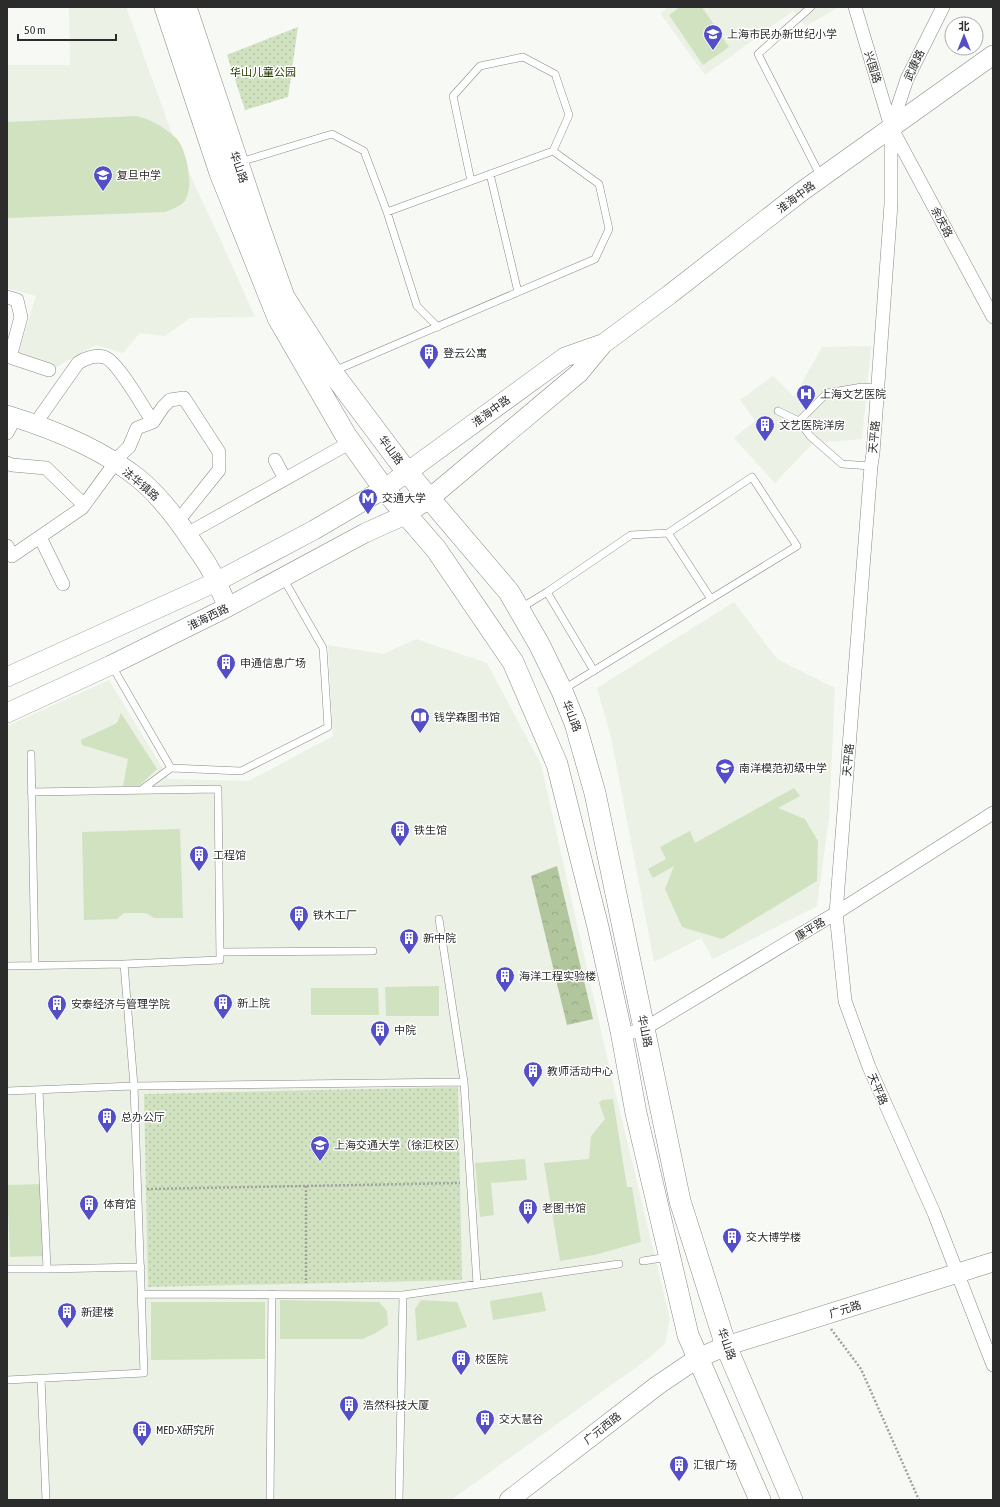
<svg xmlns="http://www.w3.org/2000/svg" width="1000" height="1507" font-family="'Asap Condensed','Noto Sans SC',sans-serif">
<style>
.built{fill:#ebf1e5}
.green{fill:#d1e2c0}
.forest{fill:url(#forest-crowns)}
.park{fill:url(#park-dots)}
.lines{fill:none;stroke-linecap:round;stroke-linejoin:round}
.lane-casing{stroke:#888a86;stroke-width:8}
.street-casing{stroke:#888a86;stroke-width:14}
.secondary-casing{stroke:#888a86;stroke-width:20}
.primary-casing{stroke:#888a86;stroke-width:22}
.path{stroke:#a1a2a0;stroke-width:2.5;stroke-dasharray:2 2;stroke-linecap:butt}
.lane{stroke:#fff;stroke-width:7}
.street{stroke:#fff;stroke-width:13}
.secondary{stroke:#fff;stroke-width:19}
.primary{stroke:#fff;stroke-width:21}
.labels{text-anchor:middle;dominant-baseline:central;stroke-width:3;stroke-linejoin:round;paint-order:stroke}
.poi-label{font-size:11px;fill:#2b2c2b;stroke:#fff;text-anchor:start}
.street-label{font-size:11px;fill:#2b2c2b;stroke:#fff}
.park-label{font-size:11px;fill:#253d00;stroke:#fff}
</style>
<defs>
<pattern id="forest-crowns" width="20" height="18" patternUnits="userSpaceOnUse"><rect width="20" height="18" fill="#b1c69d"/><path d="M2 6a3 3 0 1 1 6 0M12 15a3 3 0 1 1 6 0" fill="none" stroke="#98aa87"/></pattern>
<pattern id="park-dots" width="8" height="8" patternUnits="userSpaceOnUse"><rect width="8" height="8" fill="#d1e2c0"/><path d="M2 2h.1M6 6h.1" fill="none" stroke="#b4c2a5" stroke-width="1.8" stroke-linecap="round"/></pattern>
</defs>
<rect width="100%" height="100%" fill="#f7f9f5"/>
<!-- built -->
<path class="built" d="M69 7H126L176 145 220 239 255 317 190 318 165 336 140 333 123 353 96 345 56 367 18 354 36 296 7 288V65H70Z
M669 7H839L806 26 793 11 705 75 660 13Z
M871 346 862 439 813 443 775 483 734 438 755 421 740 400 773 376 794 397 822 347Z
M734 602 777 659 835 688 829 817 817 906 713 959 701 938 654 962 611 737 597 688Z
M416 639 487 663 541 764 609 1066 670 1319 665 1344 645 1361 451 1500H7V726L109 680 169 779 249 781 333 736 328 645 383 654Z"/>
<!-- green -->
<path class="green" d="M680 7H702L729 47 703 65 669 15Z
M137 116C152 120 164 127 176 138 187 149 195 189 184 202 179 207 172 209 165 212L7 218V122Z
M121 713 157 769 139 786H123L128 759 82 745 81 740 117 723Z
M794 788 800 796 778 808 805 819 818 841 817 881 722 939 682 927 665 889 674 866 653 878 648 869 666 859 660 847 690 831 695 843Z
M180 829 183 918H154L146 913H124L117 919 84 920 82 832Z
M439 986V1016H386L385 987Z
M311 988H378L379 1015H311Z
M613 1099 627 1187H632L641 1242 594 1255 560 1261 544 1163 589 1159 591 1136 605 1119 599 1103 602 1100Z
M525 1159 527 1180 491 1183 494 1215 480 1217 475 1163Z
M40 1184 43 1256 10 1257 7 1185Z
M542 1292 546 1311 493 1320 490 1301Z
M280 1300 379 1302 387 1311 388 1325 374 1334 362 1339H280Z
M421 1300 457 1302 467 1327 417 1341 415 1309Z
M151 1302H265V1359L151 1360Z"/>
<!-- forest -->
<path class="forest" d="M557 866 593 1019 567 1025 531 876Z"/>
<!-- park -->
<path class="park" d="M298 27 288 97 245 110 227 55Z
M458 1087 462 1280 148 1287 144 1094Z"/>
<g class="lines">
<!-- lane casing -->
<g class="lane-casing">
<path id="lane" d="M811 7 758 54 821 177
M240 162 332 134 364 151 387 212 417 306 438 327
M490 174 518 292
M471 181 453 96 480 66 523 57 555 74 569 115 553 151
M334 371 595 259 609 229 599 184 553 151 387 212
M778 411 799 421
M871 466 842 464 810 436 799 421 827 393 862 387 878 388
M668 533 711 599
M547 592 594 671
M521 608 547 592 631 535 668 533 752 477 797 546 564 689
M112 666 171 768 241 771 328 727 323 648 283 578
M31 754 35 966
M141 790 171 768
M31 792 218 789 220 960 124 964
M439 919 464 1082
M220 952 373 951
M7 966 124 964 134 1086 7 1091
M643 1261 668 1257
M7 1269H47L39 1090
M47 1269 141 1267
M142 1294 403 1295
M41 1378 46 1500
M7 1380 144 1373 134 1086 464 1082 477 1284
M270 1500 272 1294
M399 1500 403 1295 619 1264"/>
</g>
<!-- street casing -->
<g class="street-casing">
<path id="street" d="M855 7 891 127 993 317
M943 7 907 79 891 127V204L873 453 871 466 836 913 845 1001 869 1067 934 1213 993 1365
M7 297 17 300 21 317 10 357
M7 356 49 370
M35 424 78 363C86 358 95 355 104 357 117 360 144 409 153 422
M7 433 15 418
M275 460 285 479
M114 461 129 447 137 428 153 422 163 407 170 400 184 398 219 452V470L178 521
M7 463 12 465 46 468 84 505
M187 534 351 442
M40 537 63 584
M7 546 12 556 82 508 115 463
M622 1035 644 1029 836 913 993 813"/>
</g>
<!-- secondary casing -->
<g class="secondary-casing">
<path id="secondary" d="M7 415C53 429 100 448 138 478 160 496 178 520 193 543 199 552 205 560 210 569 217 581 222 595 228 607
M7 677 216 582 314 530 384 489 565 357 602 344
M7 713 111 665 228 607 365 533 405 515 430 498 579 373 603 344 669 295 801 192 993 55
M509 1500 658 1385 698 1358 726 1346 993 1262"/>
</g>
<!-- primary casing -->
<g class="primary-casing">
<path id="primary" d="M165 7 220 173 278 318 345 434 384 489 436 549 513 662 557 764 598 927 621 1031 636 1113 688 1335 760 1500
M186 7 259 226 284 297 332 372 407 472 509 592 539 644 562 691 575 723 595 793 680 1201 726 1346 792 1500"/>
</g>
<!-- path -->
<path class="path" d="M306 1186V1283
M147 1189 460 1183
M831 1329 861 1369 919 1500"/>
<!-- lane -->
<use href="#lane" class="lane"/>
<!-- street -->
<use href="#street" class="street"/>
<!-- secondary -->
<use href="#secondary" class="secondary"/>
<!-- primary -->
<use href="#primary" class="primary"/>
</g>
<!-- icons -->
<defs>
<g id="school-pin" transform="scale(1)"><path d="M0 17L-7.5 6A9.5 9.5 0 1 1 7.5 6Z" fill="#554fc7" stroke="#fff"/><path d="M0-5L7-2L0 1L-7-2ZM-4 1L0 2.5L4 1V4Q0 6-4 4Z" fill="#fff"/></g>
<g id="building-pin" transform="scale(1)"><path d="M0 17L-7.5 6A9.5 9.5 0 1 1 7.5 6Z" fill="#554fc7" stroke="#fff"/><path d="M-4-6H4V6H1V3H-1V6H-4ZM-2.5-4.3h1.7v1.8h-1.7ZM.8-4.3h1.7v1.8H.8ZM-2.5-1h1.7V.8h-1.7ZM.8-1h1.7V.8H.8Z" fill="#fff"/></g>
<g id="hospital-pin" transform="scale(1)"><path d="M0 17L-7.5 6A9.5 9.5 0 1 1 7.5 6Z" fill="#554fc7" stroke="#fff"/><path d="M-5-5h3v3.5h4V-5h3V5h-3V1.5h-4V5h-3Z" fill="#fff"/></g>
<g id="metro-pin" transform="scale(1)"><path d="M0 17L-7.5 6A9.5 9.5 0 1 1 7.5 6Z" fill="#554fc7" stroke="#fff"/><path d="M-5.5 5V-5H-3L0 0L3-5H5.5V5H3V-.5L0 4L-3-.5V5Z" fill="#fff"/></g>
<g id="library-pin" transform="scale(1)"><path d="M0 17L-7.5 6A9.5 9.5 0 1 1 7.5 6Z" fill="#554fc7" stroke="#fff"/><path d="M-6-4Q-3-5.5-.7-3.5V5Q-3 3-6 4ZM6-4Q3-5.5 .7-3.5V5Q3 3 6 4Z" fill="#fff"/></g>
<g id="university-pin" transform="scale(1)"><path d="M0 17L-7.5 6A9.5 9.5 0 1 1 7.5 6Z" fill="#554fc7" stroke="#fff"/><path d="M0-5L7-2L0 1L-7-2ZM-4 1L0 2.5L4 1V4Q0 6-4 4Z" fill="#fff"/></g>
</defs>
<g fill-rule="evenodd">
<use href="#school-pin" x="713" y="34"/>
<use href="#school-pin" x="103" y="175"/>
<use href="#building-pin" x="429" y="353"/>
<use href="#hospital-pin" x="806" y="394"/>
<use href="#building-pin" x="765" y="425"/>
<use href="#metro-pin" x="368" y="498"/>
<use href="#building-pin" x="226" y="663"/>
<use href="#library-pin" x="420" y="717"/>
<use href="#school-pin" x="725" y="768"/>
<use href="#building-pin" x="400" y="830"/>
<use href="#building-pin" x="199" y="855"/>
<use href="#building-pin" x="299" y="915"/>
<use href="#building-pin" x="409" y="938"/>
<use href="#building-pin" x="505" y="976"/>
<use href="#building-pin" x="223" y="1003"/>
<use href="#building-pin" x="57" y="1004"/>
<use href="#building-pin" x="380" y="1030"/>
<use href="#building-pin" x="533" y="1071"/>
<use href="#building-pin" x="107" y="1117"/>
<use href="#university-pin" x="320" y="1145"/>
<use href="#building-pin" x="89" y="1204"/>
<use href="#building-pin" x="528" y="1208"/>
<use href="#building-pin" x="732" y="1237"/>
<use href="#building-pin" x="67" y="1312"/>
<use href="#building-pin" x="461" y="1359"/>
<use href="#building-pin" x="349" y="1405"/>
<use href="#building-pin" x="485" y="1419"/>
<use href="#building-pin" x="142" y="1430"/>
<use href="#building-pin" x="679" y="1465"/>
</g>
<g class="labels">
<!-- poi labels -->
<g class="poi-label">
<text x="727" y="34">上海市民办新世纪小学</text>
<text x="117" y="175">复旦中学</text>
<text x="443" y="353">登云公寓</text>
<text x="820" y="394">上海文艺医院</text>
<text x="779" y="425">文艺医院洋房</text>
<text x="382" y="498">交通大学</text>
<text x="240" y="663">申通信息广场</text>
<text x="434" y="717">钱学森图书馆</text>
<text x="739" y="768">南洋模范初级中学</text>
<text x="414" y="830">铁生馆</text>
<text x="213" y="855">工程馆</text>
<text x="313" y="915">铁木工厂</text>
<text x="423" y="938">新中院</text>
<text x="519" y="976">海洋工程实验楼</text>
<text x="237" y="1003">新上院</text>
<text x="71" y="1004">安泰经济与管理学院</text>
<text x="394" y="1030">中院</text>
<text x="547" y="1071">教师活动中心</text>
<text x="121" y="1117">总办公厅</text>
<text x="334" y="1145">上海交通大学（徐汇校区）</text>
<text x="103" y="1204">体育馆</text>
<text x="542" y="1208">老图书馆</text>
<text x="746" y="1237">交大博学楼</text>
<text x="81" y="1312">新建楼</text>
<text x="475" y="1359">校医院</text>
<text x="363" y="1405">浩然科技大厦</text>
<text x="499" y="1419">交大慧谷</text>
<text x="156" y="1430">MED-X研究所</text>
<text x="693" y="1465">汇银广场</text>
</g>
<!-- street labels -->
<g class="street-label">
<text transform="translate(914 65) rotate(-65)">武康路</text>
<text transform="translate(873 67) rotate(73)">兴国路</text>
<text transform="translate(239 167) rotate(71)">华山路</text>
<text transform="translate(796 197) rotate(-37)">淮海中路</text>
<text transform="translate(942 222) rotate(62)">余庆路</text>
<text transform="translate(491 411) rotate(-36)">淮海中路</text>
<text transform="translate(874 437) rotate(-85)">天平路</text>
<text transform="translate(391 450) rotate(53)">华山路</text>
<text transform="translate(141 484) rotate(40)">法华镇路</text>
<text transform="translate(208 617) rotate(-26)">淮海西路</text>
<text transform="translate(572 716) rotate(69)">华山路</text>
<text transform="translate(848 760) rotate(-85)">天平路</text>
<text transform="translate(810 929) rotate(-31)">康平路</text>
<text transform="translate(645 1031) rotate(78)">华山路</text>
<text transform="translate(878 1089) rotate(67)">天平路</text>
<text transform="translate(845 1309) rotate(-17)">广元路</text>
<text transform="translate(727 1344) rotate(70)">华山路</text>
<text transform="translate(602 1428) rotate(-38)">广元西路</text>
</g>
<!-- park labels -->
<g class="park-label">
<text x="263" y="72">华山儿童公园</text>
</g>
</g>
<!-- border -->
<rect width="1000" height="1507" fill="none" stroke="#2b2c2b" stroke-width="16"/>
<!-- north arrow -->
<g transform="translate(964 36)"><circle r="19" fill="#ffffff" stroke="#aaabaa"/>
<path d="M0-3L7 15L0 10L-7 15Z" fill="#554fc7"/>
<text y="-6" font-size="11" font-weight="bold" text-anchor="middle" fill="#2b2c2b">北</text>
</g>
<!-- scale -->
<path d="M18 34v6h98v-6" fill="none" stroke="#2b2c2b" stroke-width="2"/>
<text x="24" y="34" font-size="12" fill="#2b2c2b" stroke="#ffffff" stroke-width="3" paint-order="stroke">50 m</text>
</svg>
